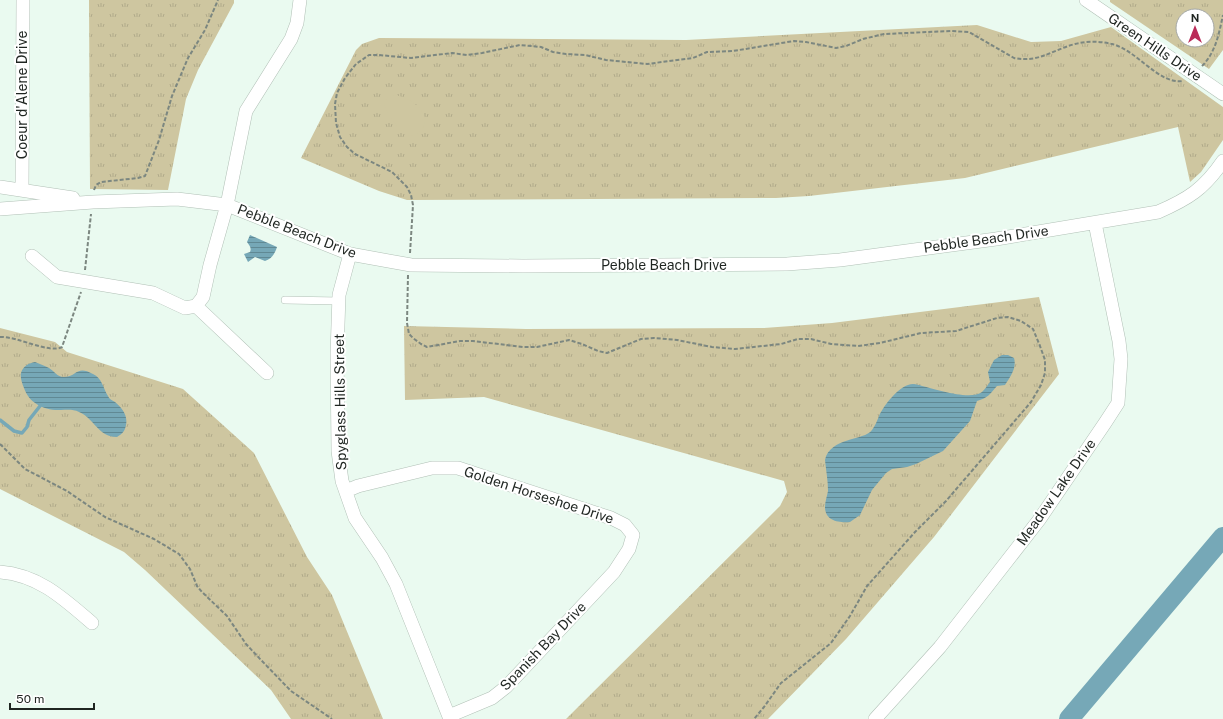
<svg xmlns="http://www.w3.org/2000/svg" width="1223" height="719" font-family="'Public Sans',sans-serif">
<style>
.grass{fill:url(#grass-tufts);fill-rule:evenodd}
.pitch{fill:#cec6a0}
.water{fill:url(#water-rules)}
.lines{fill:none;stroke-linecap:round;stroke-linejoin:round}
.stream{stroke:#76a8b7;stroke-width:3.5}
.river{stroke:#76a8b7;stroke-width:20}
.lane-casing{stroke:#b1c0b6;stroke-width:8}
.street-casing{stroke:#b1c0b6;stroke-width:14}
.path{stroke:#7c8780;stroke-width:2;stroke-dasharray:4 2;stroke-linecap:butt}
.lane{stroke:#fff;stroke-width:7}
.street{stroke:#fff;stroke-width:13}
.labels{text-anchor:middle;dominant-baseline:central;stroke-width:4;stroke-linejoin:round;paint-order:stroke}
.street-label{font-size:14px;fill:#1f2521;stroke:#fff}
</style>
<defs>
<pattern id="grass-tufts" width="24" height="20" patternUnits="userSpaceOnUse"><rect width="24" height="20" fill="#cec6a0"/><path d="M3 7l-1-3M5 7V3M7 7l1-3M15 17l-1-3M17 17v-4M19 17l1-3" fill="none" stroke="#b0aa8a"/></pattern>
<pattern id="water-rules" width="6" height="5" patternUnits="userSpaceOnUse"><rect width="6" height="5" fill="#76a8b7"/><path d="M0 2.5h6" fill="none" stroke="#608994"/></pattern>
</defs>
<rect width="100%" height="100%" fill="#eafaf0"/>
<!-- grass -->
<path class="grass" d="M89 0H234V3L198 70 186 99 168 190 90 189Z
M1110 0H1223V50L1209 69 1110 2ZM1183 16H1207V40H1183Z
M977 25 1031 42 1061 41 1111 27 1223 107V140L1201 172 1190 182 1178 127 965 178 809 196 776 198 407 200 379 191 301 158 356 50 362 44 379 38 686 40Z
M1039 297 1059 374 934 537 846 639 768 719H566L780 506 787 492 784 481 484 397 405 400 404 326 526 329 764 328 832 323Z
M0 328 55 342 67 352 183 389 254 453 307 557 332 595 383 719H291L271 690 145 570 124 552 0 489Z"/>
<!-- pitch -->
<path class="pitch" d="M396 95C414 99 438 118 417 134 413 135 410 136 407 135 402 133 399 128 396 124 388 115 375 98 396 95Z"/>
<!-- water -->
<path class="water" d="M250 235 277 247C275 253 272 259 265 261L255 257 248 262 244 254 250 252C252 248 249 245 247 242Z
M1002 355H1008L1014 358C1017 368 1010 377 1005 385L997 386C990 394 988 398 977 401L970 421 943 451 916 464 907 467 892 469 886 473 872 490 860 515 850 522C839 523 825 521 825 507 825 502 827 496 828 491 828 481 826 470 825 460 830 437 864 441 872 430 875 426 877 421 879 416 884 405 900 384 913 384 916 384 920 385 922 386 936 389 970 401 982 392 985 389 987 386 990 382L988 372 994 360Z
M35 362C40 364 45 366 49 368 54 371 58 378 65 377 77 376 77 365 93 374 102 378 103 388 108 396 109 399 112 400 115 402 122 408 128 415 126 425 125 431 122 434 117 437 98 437 94 418 79 412 73 409 67 410 61 410 44 411 29 403 24 388 22 383 20 377 21 373 23 366 29 363 35 362Z"/>
<g class="lines">
<!-- stream -->
<path class="stream" d="M0 420 14 431 22 433 27 427 29 420 40 406"/>
<!-- river -->
<path class="river" d="M1069 719 1223 537"/>
<!-- lane casing -->
<g class="lane-casing">
<path id="lane" d="M285 300 339 301"/>
</g>
<!-- street casing -->
<g class="street-casing">
<path id="street" d="M1086 0 1223 94
M0 187 73 198
M22 190 23 0
M0 209 93 202 177 199 227 205 350 254 411 265 523 266 787 264 840 260 996 239 1158 212C1188 199 1204 189 1223 161
M350 254 339 295 337 354 338 451 342 481 355 518 382 558 396 584 450 719
M32 256 57 277 153 293 185 308 196 306 203 297 210 265 227 205 246 111 291 39 297 23 300 0
M196 306 267 373
M346 491 358 486 432 468H458L611 518 625 525 633 535 629 549 614 572 506 687 492 698 449 716
M0 572C39 575 64 599 92 623
M875 719 940 647 1039 520 1105 423 1118 403 1121 359 1119 341 1095 223"/>
</g>
<!-- path -->
<path class="path" d="M1202 66C1216 52 1219 33 1223 15
M94 190 96 185 101 182 138 178 145 176 159 140 172 96 188 58 205 30 218 0
M410 253 413 205 411 195 407 187 392 172 355 154 347 147 340 137 336 123 335 104 337 93 345 78 356 64 369 55H379L411 58 452 53 467 55 482 53 520 45 541 47 553 52 566 54 585 55 606 60 647 64 693 58 707 52 733 51 794 41 806 42 836 48 846 46 863 39 884 34 951 31 969 32 1014 58C1039 63 1052 50 1075 44 1087 41 1100 41 1112 44 1137 50 1159 85 1183 81
M85 270 91 214
M408 275 407 323 409 334 413 338 421 344 427 347 460 341H473L523 347H537L569 340 582 344 598 351 607 353 641 339 654 338 677 340 712 347 735 349 781 344 798 339H811L831 344 858 346 880 343 921 333 956 331 997 318 1008 317 1021 321 1033 329 1040 346 1045 360V373L1041 385 1031 402 946 501 915 532 867 586 850 616 831 643 781 683 764 707 754 719
M0 337C17 336 49 354 62 347L81 292
M0 444 25 469 67 491 105 517 154 539 179 554 190 569 197 586 202 592 227 616 246 644 261 660 291 691 332 719"/>
<!-- lane -->
<use href="#lane" class="lane"/>
<!-- street -->
<use href="#street" class="street"/>
</g>
<g class="labels">
<!-- street labels -->
<g class="street-label">
<text transform="translate(1155 47) rotate(34)">Green Hills Drive</text>
<text transform="translate(22 95) rotate(-90)">Coeur d'Alene Drive</text>
<text transform="translate(297 231) rotate(21)">Pebble Beach Drive</text>
<text transform="translate(986 239) rotate(-8)">Pebble Beach Drive</text>
<text x="664" y="265">Pebble Beach Drive</text>
<text transform="translate(340 402) rotate(-91)">Spyglass Hills Street</text>
<text transform="translate(1056 492) rotate(-55)">Meadow Lake Drive</text>
<text transform="translate(539 495) rotate(18)">Golden Horseshoe Drive</text>
<text transform="translate(543 646) rotate(-46)">Spanish Bay Drive</text>
</g>
</g>
<!-- north arrow -->
<g transform="translate(1195 28)"><circle r="19" fill="#ffffff" stroke="#a5a8a6"/>
<path d="M0-3L7 15L0 10L-7 15Z" fill="#ba2b58"/>
<text y="-6" font-size="11" font-weight="bold" text-anchor="middle" fill="#1f2521">N</text>
</g>
<!-- scale -->
<path d="M10 703v6h84v-6" fill="none" stroke="#1f2521" stroke-width="2"/>
<text x="16" y="703" font-size="12" fill="#1f2521" stroke="#ffffff" stroke-width="3" paint-order="stroke">50 m</text>
</svg>
